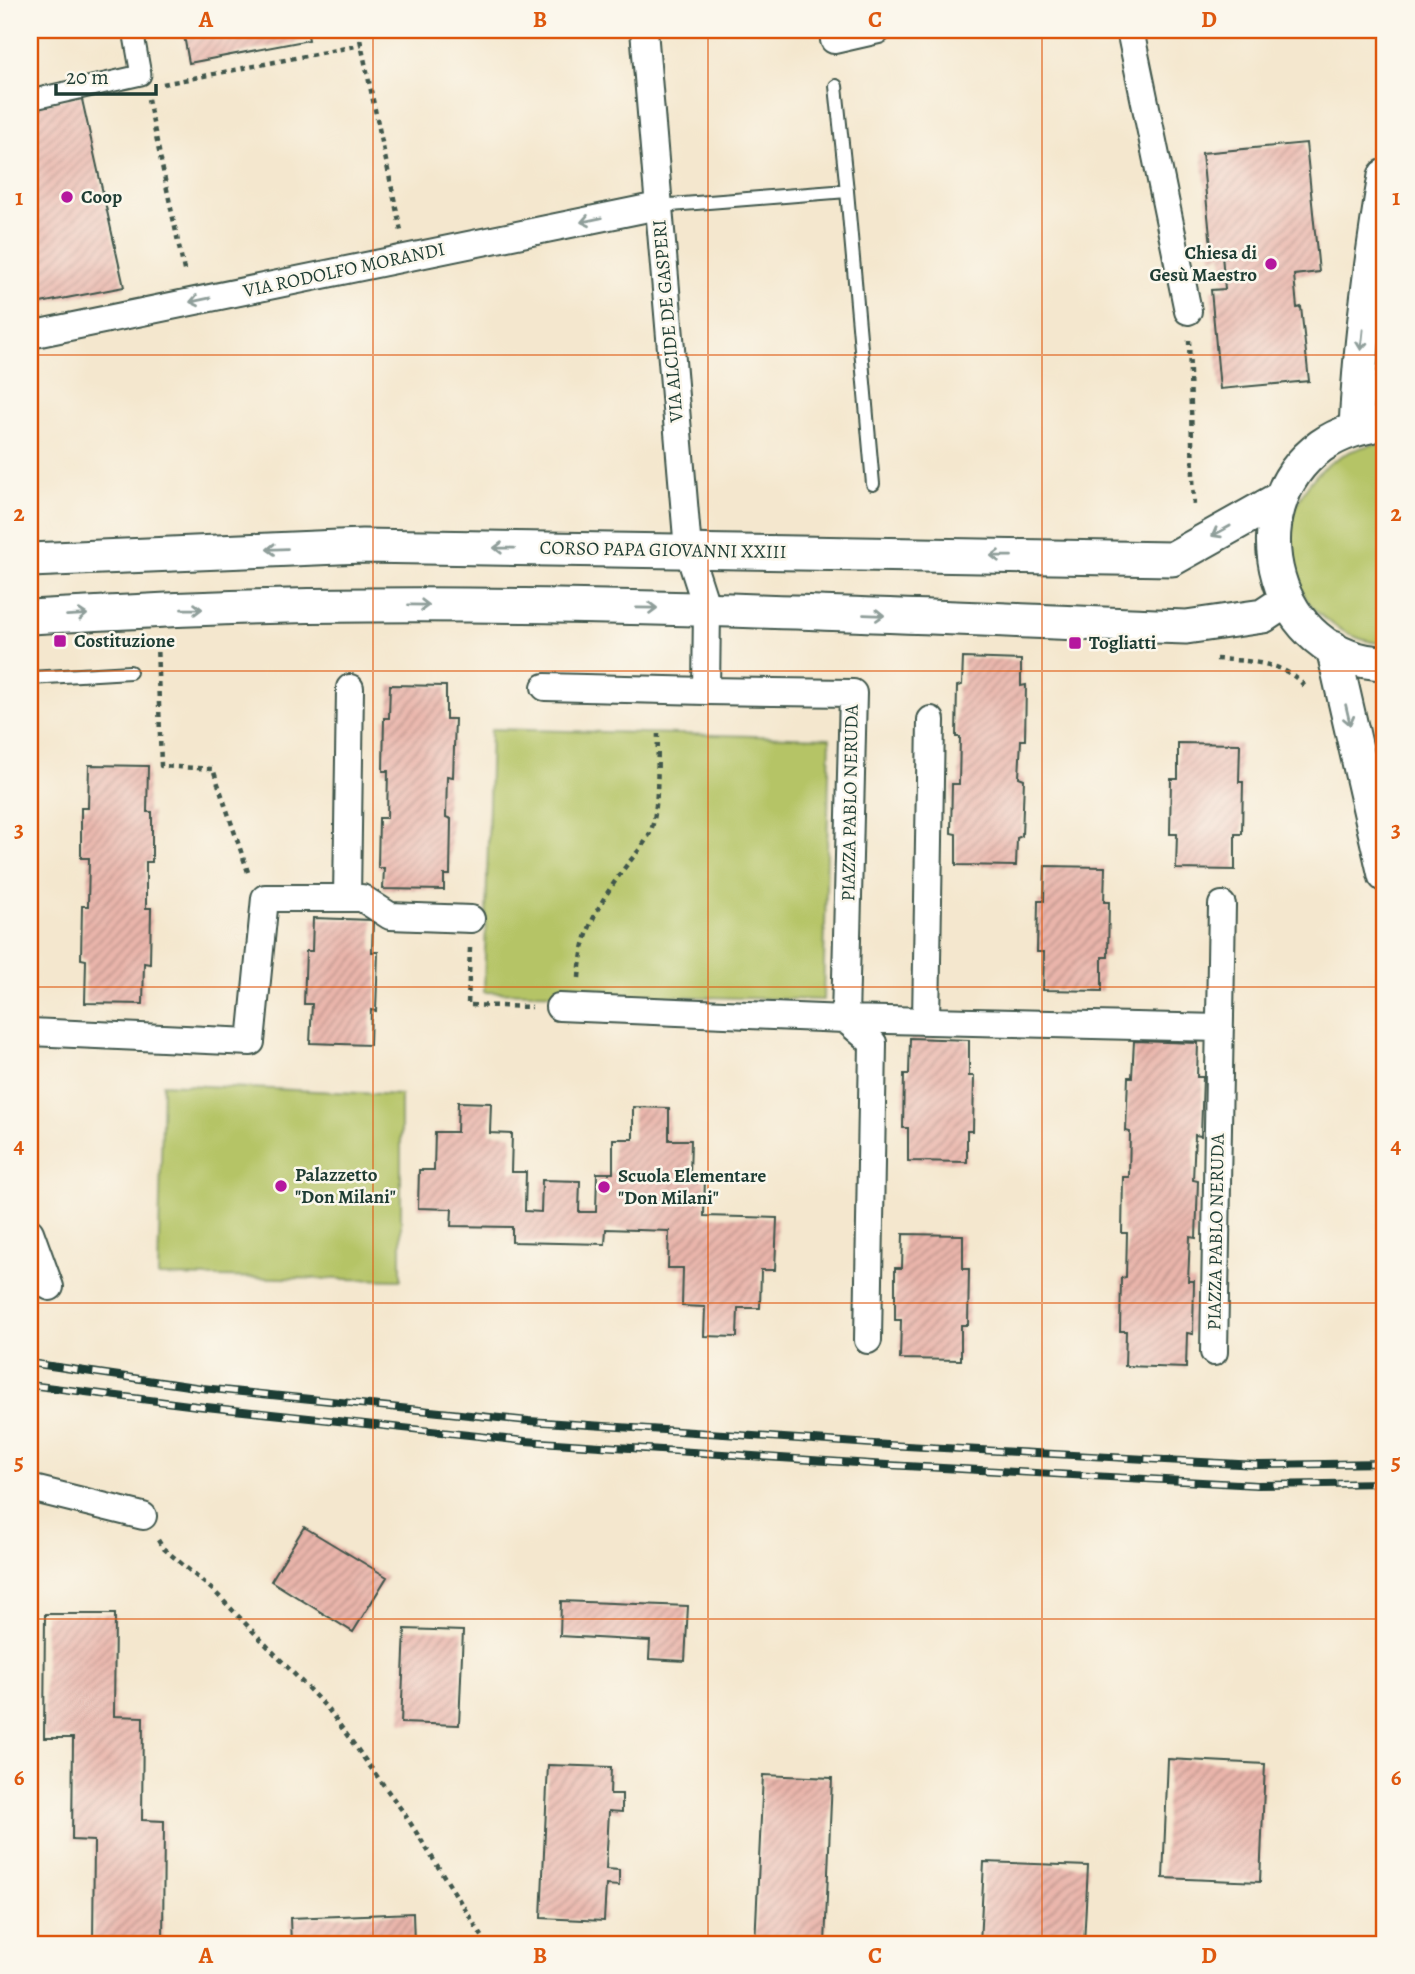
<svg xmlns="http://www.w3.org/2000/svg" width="1415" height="1974" font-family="Alegreya,serif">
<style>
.green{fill:#b5c466;stroke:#6a804d;stroke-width:2}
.building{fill:url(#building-hatch)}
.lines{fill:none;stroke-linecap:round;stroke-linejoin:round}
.service-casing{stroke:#3f564b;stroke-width:16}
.pedestrian-casing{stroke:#3f564b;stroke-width:23}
.minor-casing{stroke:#3f564b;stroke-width:30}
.tertiary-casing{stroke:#3f564b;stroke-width:37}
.path{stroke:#3f564b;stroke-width:4.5;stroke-dasharray:5 5;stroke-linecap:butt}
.service{stroke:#fff;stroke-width:12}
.pedestrian{stroke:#fff;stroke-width:19}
.minor{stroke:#fff;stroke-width:26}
.tertiary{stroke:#fff;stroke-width:33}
.rail-casing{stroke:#1f3d34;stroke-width:8}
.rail{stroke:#fbf7ec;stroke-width:5;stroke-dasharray:16;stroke-linecap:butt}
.oneway{stroke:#8f9e9a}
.grid{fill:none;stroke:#de580e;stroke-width:2;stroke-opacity:0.55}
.poi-dot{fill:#b5179e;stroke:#fbf7ec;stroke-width:2.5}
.labels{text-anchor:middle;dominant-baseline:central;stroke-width:5;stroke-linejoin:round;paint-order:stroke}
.poi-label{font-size:19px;font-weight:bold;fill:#1f3d34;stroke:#fbf7ec;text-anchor:start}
.street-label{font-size:19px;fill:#1f3d34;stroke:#fbf7ec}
.neatline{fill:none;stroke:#de580e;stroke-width:2.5}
.grid-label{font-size:23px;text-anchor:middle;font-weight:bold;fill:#de580e}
</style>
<defs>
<pattern id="building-hatch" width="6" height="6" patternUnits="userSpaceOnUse" patternTransform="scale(1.75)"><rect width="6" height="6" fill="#eab5ab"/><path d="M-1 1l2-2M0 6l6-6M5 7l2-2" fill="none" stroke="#bd948c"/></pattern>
</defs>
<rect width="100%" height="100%" fill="#fbf7ec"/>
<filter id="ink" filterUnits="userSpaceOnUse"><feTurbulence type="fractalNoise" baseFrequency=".0143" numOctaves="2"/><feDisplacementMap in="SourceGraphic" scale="14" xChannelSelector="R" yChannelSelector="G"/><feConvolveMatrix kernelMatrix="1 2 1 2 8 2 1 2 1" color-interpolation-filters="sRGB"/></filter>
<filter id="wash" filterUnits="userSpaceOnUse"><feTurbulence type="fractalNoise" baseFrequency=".00686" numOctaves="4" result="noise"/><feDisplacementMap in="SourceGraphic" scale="28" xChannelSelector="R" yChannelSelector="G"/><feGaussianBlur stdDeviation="1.57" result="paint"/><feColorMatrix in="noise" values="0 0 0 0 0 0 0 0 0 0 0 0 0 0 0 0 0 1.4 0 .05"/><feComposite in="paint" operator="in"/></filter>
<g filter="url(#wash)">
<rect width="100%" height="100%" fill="#f4e7ce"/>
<!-- green -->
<path class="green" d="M1385 443V643C1369 644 1348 635 1335 626 1330 622 1323 618 1318 613 1305 601 1297 583 1293 566 1277 503 1323 448 1385 443Z
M491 729 830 738 823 1000 484 992Z
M163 1084 401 1095V1280L158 1276Z"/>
<g id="blocks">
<!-- building -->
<path class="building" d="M183 30H307L309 40 189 63Z
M81 95 124 287 30 305V107Z
M1306 143 1319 272 1294 275 1297 308 1301 307 1309 381 1220 389 1211 290 1225 289 1222 255 1212 257 1202 153Z
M963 658 1021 660V686L1026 685 1025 740H1021L1019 777 1024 779 1022 836 1017 838 1016 866 956 865V834L951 833 952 784H959L960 737H956L957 686 962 685Z
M390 685 446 686V719H455L453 777 447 776 446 817 451 819 450 875H444V890L383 889 384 868H378L379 818H387L388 771H383L384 718H389Z
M1178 743 1240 744 1239 782H1243L1242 834H1235V870L1176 869 1177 834H1170L1171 779H1178Z
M89 765 148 766 147 812H152V862H146V908H151L150 964 144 963 143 1004 85 1003 86 960 81 959 82 906H88L89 858H81V808H88Z
M1045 866 1105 867 1104 902H1109L1108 957H1102V991L1043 990 1044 952H1037L1038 901H1044Z
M313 918 373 920 372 952H378L376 1011 371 1010 370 1045 310 1043 312 1004H304L306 951H312Z
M910 1038 969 1040V1076H974L973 1131H967V1162L908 1161V1128H903L904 1074H909Z
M1134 1041 1198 1043 1197 1077H1203L1201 1136 1195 1135 1193 1180 1198 1181 1196 1238 1190 1237 1188 1281H1194L1193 1334 1187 1333 1186 1368 1125 1366 1126 1331H1120L1121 1278 1126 1277 1127 1233H1122L1123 1177H1129L1130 1132 1126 1131 1128 1077H1132Z
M458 1102 491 1103 490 1133 512 1134 511 1172H526L525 1211 541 1212 542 1180 580 1181 579 1212H596L597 1173H613V1139H633V1107L669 1108V1140H691L690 1176H705L704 1216 777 1218 775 1270H761L760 1308H738L737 1337 704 1336 705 1307 682 1306 683 1268H668L669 1231 606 1229 605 1244 512 1242V1227L451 1226 452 1209 418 1208 419 1170H434L435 1132H457Z
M903 1234 963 1235V1269H969L968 1325H961V1360L900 1359 901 1320H895V1268H902Z
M304 1527 387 1577 353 1632 271 1581Z
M561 1601 688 1606 685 1661 649 1659 650 1641 560 1636Z
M45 1614H115L114 1716 143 1717 142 1820 164 1821 163 1944H93L94 1841 72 1840 73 1738H44Z
M405 1629 463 1631 459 1725 401 1723Z
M1168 1759 1265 1764 1260 1882 1163 1878Z
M548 1765 611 1767 610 1794H622V1812L609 1811 606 1869 619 1870V1886L606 1885 604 1921 541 1918Z
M763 1775 832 1778 825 1944H755Z
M984 1862 1088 1866 1084 1944H980Z
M413 1913 414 1944H291L290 1918Z"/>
</g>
</g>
<g filter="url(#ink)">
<use href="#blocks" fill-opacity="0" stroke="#3f564b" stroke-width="2"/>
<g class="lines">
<!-- service casing -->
<g class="service-casing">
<path id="service" d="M847 191 873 484
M658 206 847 191 836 86
M30 678 130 672"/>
</g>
<!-- pedestrian casing -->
<g class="pedestrian-casing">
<path id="pedestrian" d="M30 100 141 75 133 30"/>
</g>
<!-- minor casing -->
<g class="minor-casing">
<path id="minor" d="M1130 30 1188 311
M834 40 878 30
M30 335 658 206
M545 687 706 691
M347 898 350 688
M559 1007 845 1019 853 693 706 691 707 609 688 550 644 30
M845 1019 1220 1028
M845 1019 873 1043 868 1340
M926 1021 931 720
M30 1032 251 1042 265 898H362L390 916 471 919
M30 1232 50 1287
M1214 1352 1222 905
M30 1488 143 1516"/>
</g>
<!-- tertiary casing -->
<g class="tertiary-casing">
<path id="tertiary" d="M1385 423C1362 427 1341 432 1321 446 1233 510 1275 661 1385 663
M1356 428C1360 343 1371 260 1385 176
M30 560 362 546 1172 559 1281 498
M30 617C142 611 254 605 367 605 640 603 913 617 1186 627L1263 616 1287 600
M1333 648 1385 875"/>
</g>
<!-- path -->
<path class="path" d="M358 30 401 231
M163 84 361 45
M148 99 185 275
M1189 340 1194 509
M157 642 161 766 213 769 249 875
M1216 659C1248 661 1286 661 1307 689
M470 948 468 1005 532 1007
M579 978C582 930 599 903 626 866 634 856 643 846 649 835 660 814 657 759 658 734
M158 1540 163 1548 215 1592 328 1709 404 1813 487 1944"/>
<!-- service -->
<use href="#service" class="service"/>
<!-- pedestrian -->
<use href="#pedestrian" class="pedestrian"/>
<!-- minor -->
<use href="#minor" class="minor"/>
<!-- tertiary -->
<use href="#tertiary" class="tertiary"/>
<!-- rail casing -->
<g class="rail-casing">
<path id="rail" d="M30 1363 202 1388 529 1421 888 1445 1257 1465 1385 1463
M30 1385 197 1406 525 1441 887 1465 1257 1485 1385 1483"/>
</g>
<!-- rail -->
<use href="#rail" class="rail"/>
</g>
<!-- one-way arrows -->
<defs><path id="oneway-shaft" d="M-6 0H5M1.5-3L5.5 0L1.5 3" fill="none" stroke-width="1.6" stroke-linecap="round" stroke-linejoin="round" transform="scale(1.75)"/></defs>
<g class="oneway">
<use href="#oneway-shaft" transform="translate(591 220) rotate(168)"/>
<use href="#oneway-shaft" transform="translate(200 300) rotate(168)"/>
<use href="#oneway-shaft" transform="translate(1362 340) rotate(96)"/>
<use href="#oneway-shaft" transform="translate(1221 531) rotate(151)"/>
<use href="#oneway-shaft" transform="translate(504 548) rotate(-179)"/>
<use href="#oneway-shaft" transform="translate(277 549) rotate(178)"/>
<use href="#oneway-shaft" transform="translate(1001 556) rotate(-179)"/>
<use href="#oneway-shaft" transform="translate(419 605) rotate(1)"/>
<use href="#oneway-shaft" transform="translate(647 608) rotate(1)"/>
<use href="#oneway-shaft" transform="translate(192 609) rotate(-1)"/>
<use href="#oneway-shaft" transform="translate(77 615) rotate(-3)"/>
<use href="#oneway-shaft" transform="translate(874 615) rotate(2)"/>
<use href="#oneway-shaft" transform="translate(1348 715) rotate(77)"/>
</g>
</g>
<!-- grid -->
<path class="grid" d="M373 30V1944M708 30V1944M1042 30V1944M30 355H1385M30 671H1385M30 987H1385M30 1303H1385M30 1619H1385"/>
<!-- markers -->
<g class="poi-dot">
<circle cx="67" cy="197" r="7"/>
<circle cx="1271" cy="264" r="7"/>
<rect x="53" y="634" width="14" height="14" rx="3.5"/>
<rect x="1068" y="636" width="14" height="14" rx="3.5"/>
<circle cx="281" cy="1186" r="7"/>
<circle cx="604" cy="1187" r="7"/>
</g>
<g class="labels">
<!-- poi labels -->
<g class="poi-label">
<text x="81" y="197">Coop</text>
<text x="1257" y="253" text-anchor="end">Chiesa di<tspan x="1257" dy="22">Gesù Maestro</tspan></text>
<text x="74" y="641">Costituzione</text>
<text x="1089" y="643">Togliatti</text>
<text x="295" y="1175">Palazzetto<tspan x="295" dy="22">"Don Milani"</tspan></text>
<text x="618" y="1176">Scuola Elementare<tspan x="618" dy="22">"Don Milani"</tspan></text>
</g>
<!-- street labels -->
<g class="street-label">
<text transform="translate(344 270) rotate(-12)">VIA RODOLFO MORANDI</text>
<text transform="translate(668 321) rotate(-95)">VIA ALCIDE DE GASPERI</text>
<text transform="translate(663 550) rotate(1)">CORSO PAPA GIOVANNI XXIII</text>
<text transform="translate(850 803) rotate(-89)">PIAZZA PABLO NERUDA</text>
<text transform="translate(1216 1232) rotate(-89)">PIAZZA PABLO NERUDA</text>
</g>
</g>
<!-- margin -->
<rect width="1415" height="1974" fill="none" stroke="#fbf7ec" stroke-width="77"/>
<!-- scale -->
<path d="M56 84v10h100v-10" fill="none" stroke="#1f3d34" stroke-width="3.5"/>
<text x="66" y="84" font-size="21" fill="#1f3d34" stroke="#fbf7ec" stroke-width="5" paint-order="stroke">20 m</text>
<rect x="38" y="38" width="1338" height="1898" class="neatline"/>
<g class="grid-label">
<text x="206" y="27">A</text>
<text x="540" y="27">B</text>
<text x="875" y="27">C</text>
<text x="1209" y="27">D</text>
<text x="19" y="205">1</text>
<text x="1396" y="205">1</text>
<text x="19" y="521">2</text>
<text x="1396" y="521">2</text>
<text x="19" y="837">3</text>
<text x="1396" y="837">3</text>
<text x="19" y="1153">4</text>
<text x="1396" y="1153">4</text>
<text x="19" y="1469">5</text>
<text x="1396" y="1469">5</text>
<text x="19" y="1785">6</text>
<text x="1396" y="1785">6</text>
<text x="206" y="1963">A</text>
<text x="540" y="1963">B</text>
<text x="875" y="1963">C</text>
<text x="1209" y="1963">D</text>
</g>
</svg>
